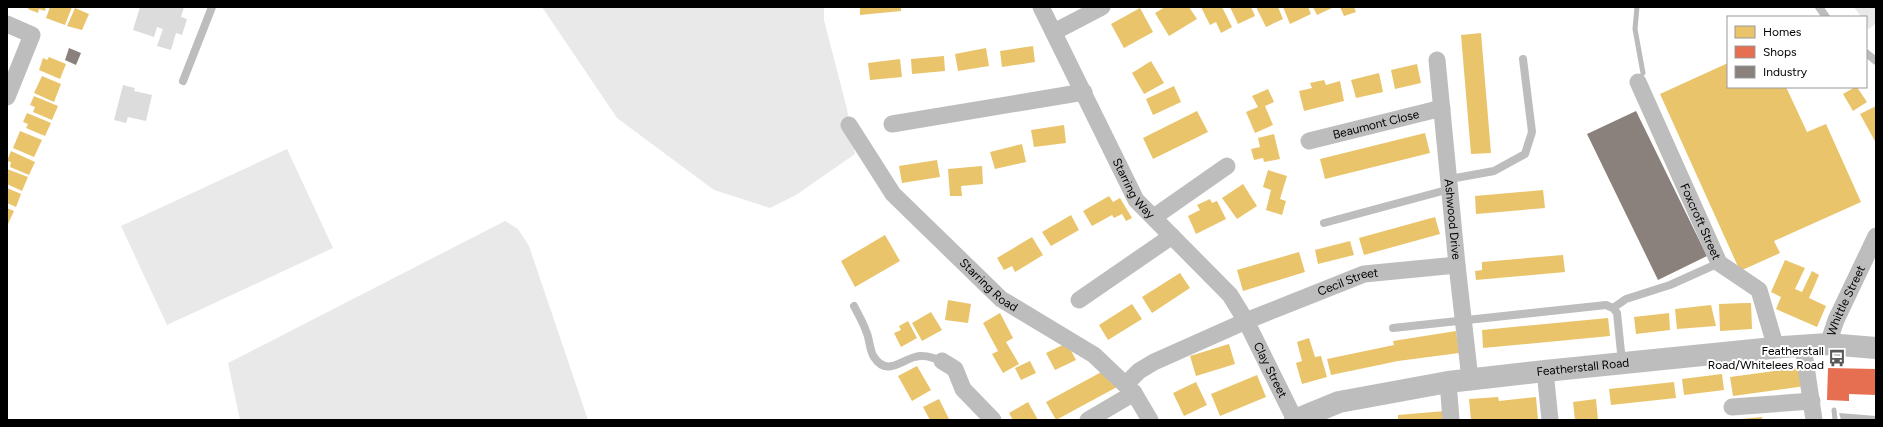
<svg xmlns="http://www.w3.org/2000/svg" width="1883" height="427" font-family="Figtree,sans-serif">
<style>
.green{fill:#e9e9e9}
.water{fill:#bbb}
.homes{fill:#e9c46a}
.shops{fill:#e76f51}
.industry{fill:#8a817c}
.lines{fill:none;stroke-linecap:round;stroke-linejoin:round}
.stream{stroke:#bbb;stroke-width:5}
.building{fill:#dcdcdc}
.lane{stroke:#bdbdbd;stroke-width:8}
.street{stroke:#bdbdbd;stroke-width:17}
.highway{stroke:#bdbdbd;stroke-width:22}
.labels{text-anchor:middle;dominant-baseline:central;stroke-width:4;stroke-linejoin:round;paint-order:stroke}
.street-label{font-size:12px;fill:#000;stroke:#fff}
.poi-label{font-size:12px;fill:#000;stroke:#fff;text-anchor:end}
</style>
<rect width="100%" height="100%" fill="#fff"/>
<!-- green -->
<path class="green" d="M542 7H824V20L847 109 855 154 796 195 770 208 714 190 617 118Z
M1854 7H1876V23L1869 29 1866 25V17H1861Z
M287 149 333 248 167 325 121 226Z
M505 221 518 229 529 246 588 420H240L228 363Z"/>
<!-- water -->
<path class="water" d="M1839 413 1876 416V420H1841Z"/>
<!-- homes -->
<path class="homes" d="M29 7H46L45 11 39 9 38 13 28 9Z
M50 7H72L65 25 46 18Z
M860 7H901V11L860 15Z
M1165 7H1189L1197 19 1169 36 1155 13Z
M1201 7H1222L1232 27 1221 33 1216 22 1210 25Z
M1230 7H1251L1255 16 1238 24Z
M1256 7H1278L1283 19 1266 27Z
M1283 7H1308L1311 14 1290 24Z
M1313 7H1334L1317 15Z
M1340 7H1354L1356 12 1344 16Z
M75 8 89 14 82 30 67 26Z
M1140 8 1153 32 1124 48 1111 24Z
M1481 33 1491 153 1471 154 1461 35Z
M1033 46 1035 62 1002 67 1000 51Z
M986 48 989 66 958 71 955 54Z
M944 56 945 71 912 74 911 59Z
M49 57 66 64 60 79 39 70 43 58 47 60Z
M900 59 902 77 870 80 868 63Z
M1151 61 1164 83 1144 94 1132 73Z
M1728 63V87H1786L1807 132 1826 124 1861 202 1774 241 1780 253 1740 271 1660 94Z
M1417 64 1421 83 1395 89 1391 70Z
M1379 73 1383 92 1356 98 1351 80Z
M42 76 61 84 54 102 34 93Z
M1324 80 1326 85 1340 81 1344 101 1304 111 1299 91 1312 88 1310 83Z
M1174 86 1181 102 1153 115 1146 99Z
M1855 87H1857L1867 102 1853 111 1843 94Z
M1268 89 1274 102 1265 106 1273 125 1255 133 1246 112 1258 107 1252 96Z
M34 96 58 106 52 120 33 112 35 107 30 105Z
M1876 106V143L1860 114Z
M1197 111 1208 132 1153 159 1143 138Z
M27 113 51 123 45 136 26 128 28 124 23 122Z
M1064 125 1066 143 1034 147 1031 130Z
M20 131 42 140 34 157 13 148Z
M1425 133 1430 153 1325 179 1320 159Z
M1274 134 1280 159 1264 162 1263 158 1254 160 1251 149 1260 147 1258 138Z
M1022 144 1026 162 995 169 990 152Z
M11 151 35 162 29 175 10 167 11 162 7 161Z
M937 160 940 177 902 183 899 166Z
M982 166 983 184 961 186 962 196H950L948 169Z
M7 169 28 177 22 191 7 184Z
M1268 170 1287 176 1280 199 1286 201 1282 215 1266 210 1271 190 1263 187Z
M1243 184 1257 206 1237 219 1222 198Z
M7 188 21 194 16 207 7 203Z
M1543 190 1545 208 1476 214 1475 196Z
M1109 196 1113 202 1120 198 1132 218 1126 221 1122 214 1114 218 1112 215 1092 226 1083 211Z
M1210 199 1212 203 1217 201 1226 219 1196 234 1188 216 1200 210 1197 205Z
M7 208 14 211 8 224H7Z
M1071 215 1079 230 1051 246 1042 232Z
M1435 217 1440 234 1364 255 1359 238Z
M885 235 900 261 855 287 841 261Z
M1032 237 1043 255 1015 272 1012 266 1004 270 997 258Z
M1350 241 1354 255 1318 264 1315 250Z
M1299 252 1305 272 1243 291 1237 270Z
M1563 255 1565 272 1476 280 1475 271 1482 270V262Z
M1785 260 1805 268 1795 289 1802 292 1812 271 1819 275 1809 298 1826 306 1817 327 1776 309 1781 297 1771 292Z
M1180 273 1190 288 1152 313 1142 297Z
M948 300 971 304 968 323 945 320Z
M1746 303H1751L1752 329 1720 331 1719 304Z
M1132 304 1142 319 1108 340 1099 325Z
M1711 305 1716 326 1677 329 1675 309Z
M931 312 942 330 922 341 912 323Z
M1000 313 1013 338 1006 342 1019 364 1003 373 992 354 998 351 983 323Z
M1669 313 1670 330 1636 334 1634 317Z
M1608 318 1610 336 1483 348 1482 330Z
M908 321 917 338 901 347 894 333 901 330 899 326Z
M1456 331 1459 353 1398 361 1331 375 1327 359 1394 345 1393 341Z
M1309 338 1315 357 1321 356 1327 377 1302 384 1296 363 1302 361 1297 342Z
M1067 343 1076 360 1055 370 1046 353Z
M1229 344 1235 364 1196 376 1190 356Z
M1030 361 1036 373 1021 380 1015 368Z
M917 366 931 390 912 401 898 376Z
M1804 367 1806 386 1733 396 1730 377Z
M1107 369 1117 387 1056 420 1046 402Z
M1722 374 1724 390 1684 395 1682 379Z
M1257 375 1266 397 1220 416 1211 394Z
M1196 382 1207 405 1184 416 1173 393Z
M1674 382 1676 398 1611 405 1609 389Z
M1498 397 1499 401 1536 397 1538 420H1471L1469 399Z
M939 399 949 419 930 420 923 407Z
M1596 399 1598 420H1575L1573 402Z
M1028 402 1038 420H1013L1009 413Z
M1445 411 1446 420H1398V415Z
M1762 417V420H1741V419Z"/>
<!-- shops -->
<path class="shops" d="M1828 368 1876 369V395L1849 394V401L1827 400Z"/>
<!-- industry -->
<path class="industry" d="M69 48 81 53 76 65 65 60Z
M1636 111 1707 256 1658 280 1587 134Z"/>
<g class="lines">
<!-- stream -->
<path class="stream" d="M1637 7 1635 29 1643 73
M1834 410 1835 420"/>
</g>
<!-- building -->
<path class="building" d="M140 7H184L181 17 187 19 182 35 176 33 171 50 157 46 163 29 157 27 154 37 133 30Z
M123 85 135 88 134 91 152 95 146 121 128 117 126 123 114 120Z"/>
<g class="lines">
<!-- lane -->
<path class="lane" d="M1819 7 1826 17
M1866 53 1876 61
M183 81 212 7
M1450 179 1494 171 1525 154 1532 132 1523 59
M1324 223 1450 189
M854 306C858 314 863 322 866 331 870 339 869 350 874 357 886 376 900 361 915 357 924 354 933 358 942 361
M1613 308 1626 299 1670 285 1719 263
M1393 328 1606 305 1613 308 1617 313 1622 362"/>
<!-- street -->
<g class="street">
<path id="s1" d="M1041 7 1136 200 1230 295 1246 321 1295 420"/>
<path d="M7 24 32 35 7 97"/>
<path d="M1054 32 1102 7"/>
<path id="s2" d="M1437 60 1457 265 1470 379"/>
<path id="s3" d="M1638 82 1719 263 1759 290 1776 348"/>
<path d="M892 124 1084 92"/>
<path id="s4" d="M849 125 893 194 1001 299 1094 355 1134 393 1150 420"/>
<path id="s5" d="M1309 141 1442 108"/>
<path d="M1154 217 1227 166"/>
<path d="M1079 300 1172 236"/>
<path id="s6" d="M1828 344 1836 320 1876 236"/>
<path d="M1803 346 1814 420"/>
<path d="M942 361 955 369 963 389 993 420"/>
<path d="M1545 371 1550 420"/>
<path d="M1448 382 1451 420"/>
<path id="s7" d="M1126 384 1139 371 1154 362 1246 321 1364 274 1457 265"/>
<path d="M1732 407 1812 401"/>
<path d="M1088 420 1134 393"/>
</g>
<!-- highway -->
<path class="highway" id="s8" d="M1295 420 1339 402 1448 382 1545 371 1783 347 1828 344 1876 348"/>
</g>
<!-- icons -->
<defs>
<g id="bus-bare" transform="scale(1.38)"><path d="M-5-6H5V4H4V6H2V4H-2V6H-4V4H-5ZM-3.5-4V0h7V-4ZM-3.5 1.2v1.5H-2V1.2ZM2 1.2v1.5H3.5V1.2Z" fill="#595959" stroke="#fff" stroke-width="2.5" paint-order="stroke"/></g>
</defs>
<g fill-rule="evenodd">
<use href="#bus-bare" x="1837" y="358"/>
</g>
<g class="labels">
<!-- street labels -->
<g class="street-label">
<text stroke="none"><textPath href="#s5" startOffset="69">Beaumont Close</textPath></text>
<text stroke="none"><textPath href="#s1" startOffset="204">Starring Way</textPath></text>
<text stroke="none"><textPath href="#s2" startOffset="160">Ashwood Drive</textPath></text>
<text stroke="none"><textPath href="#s3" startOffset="153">Foxcroft Street</textPath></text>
<text stroke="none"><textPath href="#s7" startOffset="246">Cecil Street</textPath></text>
<text stroke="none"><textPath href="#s4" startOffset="214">Starring Road</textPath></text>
<text stroke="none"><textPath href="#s6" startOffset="47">Whittle Street</textPath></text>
<text stroke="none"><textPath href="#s8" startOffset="294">Featherstall Road</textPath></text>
<text stroke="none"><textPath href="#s1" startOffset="434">Clay Street</textPath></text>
</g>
<!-- poi labels -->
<g class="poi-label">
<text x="1824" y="351">Featherstall<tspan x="1824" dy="14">Road/Whitelees Road</tspan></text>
</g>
</g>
<!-- border -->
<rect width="1883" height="427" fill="none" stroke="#000000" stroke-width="16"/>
<!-- legend -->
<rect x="1727" y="16" width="140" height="72" fill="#ffffff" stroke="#999999"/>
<rect x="1735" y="26" width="20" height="12" fill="#e9c46a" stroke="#999999"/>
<text x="1763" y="36" font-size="12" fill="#000000">Homes</text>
<rect x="1735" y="46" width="20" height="12" fill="#e76f51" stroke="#999999"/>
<text x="1763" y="56" font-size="12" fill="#000000">Shops</text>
<rect x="1735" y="66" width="20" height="12" fill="#8a817c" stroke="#999999"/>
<text x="1763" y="76" font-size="12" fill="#000000">Industry</text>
</svg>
